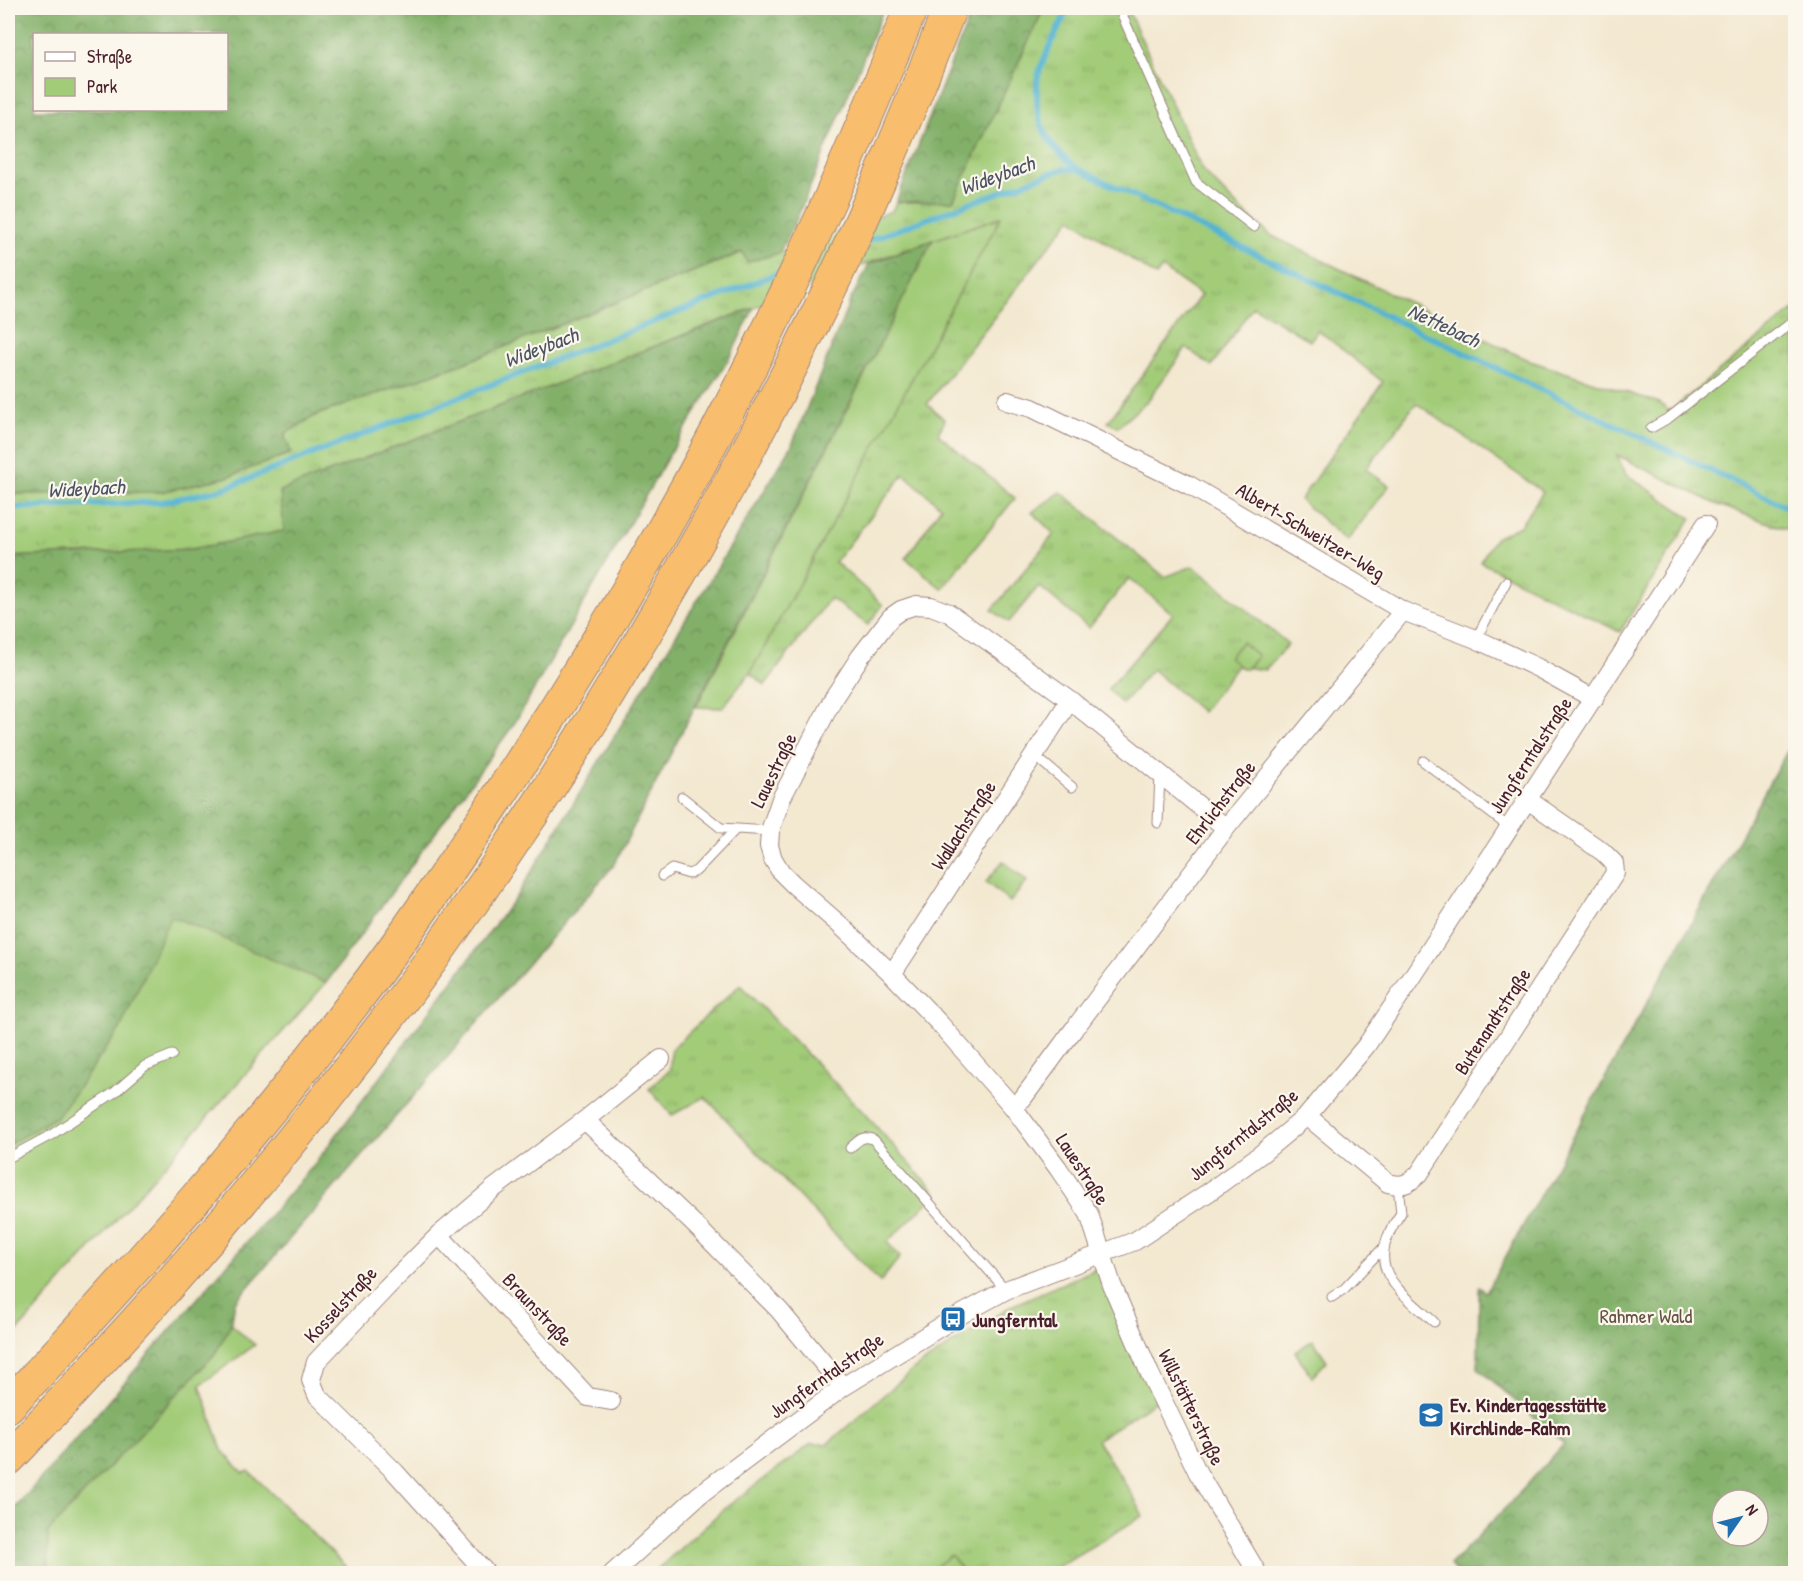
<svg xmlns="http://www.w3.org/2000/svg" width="1803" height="1581" font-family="'Patrick Hand',sans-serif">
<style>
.grass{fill:url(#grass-tufts);stroke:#767652;stroke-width:1.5}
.forest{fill:url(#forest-crowns);stroke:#66684a;stroke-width:1.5;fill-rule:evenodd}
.green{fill:#a3cc79;stroke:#767652;stroke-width:1.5}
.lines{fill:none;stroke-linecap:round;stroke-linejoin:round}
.stream{stroke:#53b4d2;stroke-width:6}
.service-casing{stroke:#9e847e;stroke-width:11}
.minor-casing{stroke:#9e847e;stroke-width:20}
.motorway-casing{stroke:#9e847e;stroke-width:35}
.service{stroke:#fff;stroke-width:9}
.minor{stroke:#fff;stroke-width:18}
.motorway{stroke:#f9be6d;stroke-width:33}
.labels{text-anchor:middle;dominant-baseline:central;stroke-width:4.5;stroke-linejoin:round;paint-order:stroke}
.street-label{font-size:20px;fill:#4a1f2b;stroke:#fbf7ec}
.park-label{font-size:20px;fill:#655342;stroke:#fbf7ec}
.poi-label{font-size:20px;font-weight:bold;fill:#4a1f2b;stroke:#fbf7ec;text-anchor:start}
.water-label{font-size:21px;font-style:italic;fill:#4d5365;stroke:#fbf7ec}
</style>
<defs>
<pattern id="grass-tufts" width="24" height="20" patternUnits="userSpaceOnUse" patternTransform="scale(1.5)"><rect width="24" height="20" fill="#a3cc79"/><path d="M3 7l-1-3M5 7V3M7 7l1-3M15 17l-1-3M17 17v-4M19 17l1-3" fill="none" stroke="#8eaf69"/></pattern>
<pattern id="forest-crowns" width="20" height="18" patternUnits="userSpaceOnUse" patternTransform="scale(1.5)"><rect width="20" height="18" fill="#82b069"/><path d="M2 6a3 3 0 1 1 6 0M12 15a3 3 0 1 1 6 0" fill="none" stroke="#6c8f57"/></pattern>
</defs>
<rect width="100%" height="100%" fill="#fbf7ec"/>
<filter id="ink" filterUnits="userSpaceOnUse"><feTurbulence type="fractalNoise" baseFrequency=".0167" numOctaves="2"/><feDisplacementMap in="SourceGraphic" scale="12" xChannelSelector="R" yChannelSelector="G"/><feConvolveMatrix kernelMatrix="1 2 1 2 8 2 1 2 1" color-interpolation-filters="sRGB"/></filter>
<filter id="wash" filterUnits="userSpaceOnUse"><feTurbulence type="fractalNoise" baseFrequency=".008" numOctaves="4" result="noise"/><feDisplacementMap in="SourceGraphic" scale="24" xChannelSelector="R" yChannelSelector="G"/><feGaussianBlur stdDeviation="1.35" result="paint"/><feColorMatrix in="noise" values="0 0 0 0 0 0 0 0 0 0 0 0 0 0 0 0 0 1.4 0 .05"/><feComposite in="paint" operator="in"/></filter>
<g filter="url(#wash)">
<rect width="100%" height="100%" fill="#f3e8d0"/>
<!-- grass -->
<path class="grass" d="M1044 8H1127L1203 171 1237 206 1272 236 1530 361 1659 403 1670 411 1795 309V513L1786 529 1718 505 1617 455 1626 474 1691 518 1620 632 1480 562 1495 538 1520 526 1543 492 1416 403 1366 469 1389 486 1347 541 1300 500 1383 382 1318 330 1310 341 1253 306 1212 366 1186 348 1148 400 1118 427 1108 422 1201 295 1162 268 1156 276 1071 218 927 404 945 420 938 434 1015 498 942 589 906 558 941 507 904 474 835 562 883 605 868 625 830 598 765 685 750 673 1000 217 884 257 281 491 284 531 192 549 8 557V494L161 492 227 477 291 453 284 434 316 415 459 365 743 252 779 253 892 211 896 202 953 201Z
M1061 492 1165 577 1193 566 1288 644 1265 670 1237 666 1202 712 1152 669 1122 704 1108 689 1173 614 1129 578 1089 628 1039 586 1009 622 992 610 1054 534 1032 512Z
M740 985 865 1114 937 1194 887 1242 900 1257 880 1282 705 1097 672 1115 649 1089 670 1069 671 1049Z
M1098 1268 1157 1400 1097 1440 1133 1496 1143 1516 1047 1573 652 1574 725 1508 811 1444H827L914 1369 1011 1306Z"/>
<!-- forest -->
<path class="forest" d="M8 8H884L796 221 779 253 747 262 742 252 459 365 316 415 284 434 291 453 227 477 161 492 8 494ZM34 34H226V110H34Z
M973 8H1044L953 201 896 202Z
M933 240 614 865 235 1302 231 1325 215 1354 48 1532V1573H8V1516L313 1166 518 894 791 447 850 301 869 264Z
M754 308 730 357 668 457 514 724 326 983 171 917 120 1029 58 1116 8 1145V557L192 549 284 531 280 491Z
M1795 737V1573H1457L1450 1565 1513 1500 1564 1444 1478 1368 1479 1287 1486 1292ZM1722 1500H1758V1536H1722Z"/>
<!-- green -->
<path class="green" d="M1001 217 750 673 722 708 696 707 933 240Z
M1242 642 1258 656 1246 669 1240 667 1229 657Z
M1003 861 1027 881 1010 902 986 882Z
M171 916 326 983 8 1342V1145L58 1116 120 1029Z
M231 1325 255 1345 200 1385 222 1450 243 1473 249 1471 352 1573H48V1532L215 1354Z
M1313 1340 1327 1361 1312 1377 1295 1352Z
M951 1555 965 1573H936L933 1569Z"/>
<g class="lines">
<!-- stream -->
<path class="stream" d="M1068 8C1059 29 1044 54 1038 76 1036 85 1037 95 1037 104 1040 134 1055 152 1078 169L1796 511
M864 242 1062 169H1078
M8 508 162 502 220 490 784 271"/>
</g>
</g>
<g filter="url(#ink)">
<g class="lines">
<!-- service casing -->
<g class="service-casing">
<path id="service" d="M1119 8 1196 182 1254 227
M1651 428 1670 417 1796 319
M1476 639 1506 582
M1035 756 1072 787
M1423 761 1510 828
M682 797 721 828 770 831
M1158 823 1160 774
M662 876 672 869 689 874 696 871 736 829
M850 1148C858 1141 863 1134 874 1140L1006 1290
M8 1158 51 1135 115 1092 145 1066 172 1055
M1398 1185 1401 1213C1363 1268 1393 1285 1434 1322
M1332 1297 1344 1289 1383 1248"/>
</g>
<!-- minor casing -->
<g class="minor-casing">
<path id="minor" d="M1007 401 1032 408 1189 485 1403 611 1476 639 1538 668 1594 699
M1226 828 1070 700 949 613 931 606 916 605 901 610 891 617 860 657 834 697 781 799 770 831 769 846 773 859 781 872 793 884 840 925 892 974 940 1024 1013 1107 1058 1168 1089 1214 1112 1285 1150 1374 1198 1473 1258 1574
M892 974 1070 700
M1078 1024 1226 828 1403 611
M1013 1107 1023 1098 1074 1029
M1307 1116 1388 1183C1403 1187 1408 1184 1419 1174L1615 873 1614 863 1603 852 1528 800
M585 1120 694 1224 779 1310 843 1387
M439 1235 588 1397 611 1401
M487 1574 395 1472 317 1395 311 1380 316 1362 387 1287 439 1235 493 1189 585 1120 661 1059
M612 1574 699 1495 843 1387 953 1319 1006 1290 1135 1241 1209 1192 1261 1154 1307 1116 1366 1046 1411 979 1706 524"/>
</g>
<!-- motorway casing -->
<g class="motorway-casing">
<path id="motorway" d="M8 1406C150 1256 288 1098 408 929 539 743 664 544 764 339 818 230 866 120 911 8
M8 1459C161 1300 307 1132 437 952 580 753 706 540 814 321 865 219 908 113 950 8"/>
</g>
<!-- service -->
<use href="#service" class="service"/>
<!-- minor -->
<use href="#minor" class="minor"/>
<!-- motorway -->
<use href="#motorway" class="motorway"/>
</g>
</g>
<!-- icons -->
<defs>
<g id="bus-square" transform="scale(1.35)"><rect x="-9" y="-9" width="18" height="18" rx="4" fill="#1f6fb2" stroke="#fbf7ec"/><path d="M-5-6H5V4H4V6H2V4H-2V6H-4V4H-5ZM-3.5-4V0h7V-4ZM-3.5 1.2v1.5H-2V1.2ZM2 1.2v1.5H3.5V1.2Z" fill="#fff"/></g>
<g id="school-square" transform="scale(1.35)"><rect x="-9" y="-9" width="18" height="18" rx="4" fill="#1f6fb2" stroke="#fbf7ec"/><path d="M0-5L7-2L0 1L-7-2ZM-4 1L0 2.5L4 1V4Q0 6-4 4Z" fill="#fff"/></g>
</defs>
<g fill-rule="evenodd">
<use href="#bus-square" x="953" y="1319"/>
<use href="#school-square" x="1431" y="1415"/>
</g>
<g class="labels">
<!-- street labels -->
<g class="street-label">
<text transform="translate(1311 531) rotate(31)">Albert-Schweitzer-Weg</text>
<text transform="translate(1530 755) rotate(-57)">Jungferntalstraße</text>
<text transform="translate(773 770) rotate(-64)">Lauestraße</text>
<text transform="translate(1220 802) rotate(-52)">Ehrlichstraße</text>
<text transform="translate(963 825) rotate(-57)">Wallachstraße</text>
<text transform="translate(1492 1021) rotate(-57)">Butenandtstraße</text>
<text transform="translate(1243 1134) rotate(-39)">Jungferntalstraße</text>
<text transform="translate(1083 1169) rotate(57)">Lauestraße</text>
<text transform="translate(340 1304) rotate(-47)">Kosselstraße</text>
<text transform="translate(538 1309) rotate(47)">Braunstraße</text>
<text transform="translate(826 1375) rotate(-35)">Jungferntalstraße</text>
<text transform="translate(1192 1407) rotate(64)">Willstätterstraße</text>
</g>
<!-- park labels -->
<g class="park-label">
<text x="1646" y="1315">Rahmer Wald</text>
</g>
<!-- poi labels -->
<g class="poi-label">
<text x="972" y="1319">Jungferntal</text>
<text x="1450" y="1404">Ev. Kindertagesstätte<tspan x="1450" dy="23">Kirchlinde-Rahm</tspan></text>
</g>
<!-- water labels -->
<g class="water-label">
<text transform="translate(997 175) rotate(-20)">Wideybach</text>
<text transform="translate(1444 325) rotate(25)">Nettebach</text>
<text transform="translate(541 347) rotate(-21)">Wideybach</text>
<text transform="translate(86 488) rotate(-3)">Wideybach</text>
</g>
</g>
<!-- margin -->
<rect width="1803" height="1581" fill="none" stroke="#fbf7ec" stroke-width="30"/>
<!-- legend -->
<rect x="33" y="33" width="195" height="78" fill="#fbf7ec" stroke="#b4a19f" stroke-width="1.5"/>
<rect x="45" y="52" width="30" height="9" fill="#ffffff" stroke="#b4a19f" stroke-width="1.5"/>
<text x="87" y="63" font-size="18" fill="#4a1f2b">Straße</text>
<rect x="45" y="78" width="30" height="18" fill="#a3cc79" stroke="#b4a19f" stroke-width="1.5"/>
<text x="87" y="93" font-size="18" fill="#4a1f2b">Park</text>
<!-- north arrow -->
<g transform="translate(1740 1518) rotate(55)"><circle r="28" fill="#fbf7ec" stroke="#b4a19f" stroke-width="1.5"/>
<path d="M0-4.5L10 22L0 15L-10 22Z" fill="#1f6fb2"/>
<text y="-9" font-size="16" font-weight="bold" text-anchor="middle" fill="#4a1f2b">N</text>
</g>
</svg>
